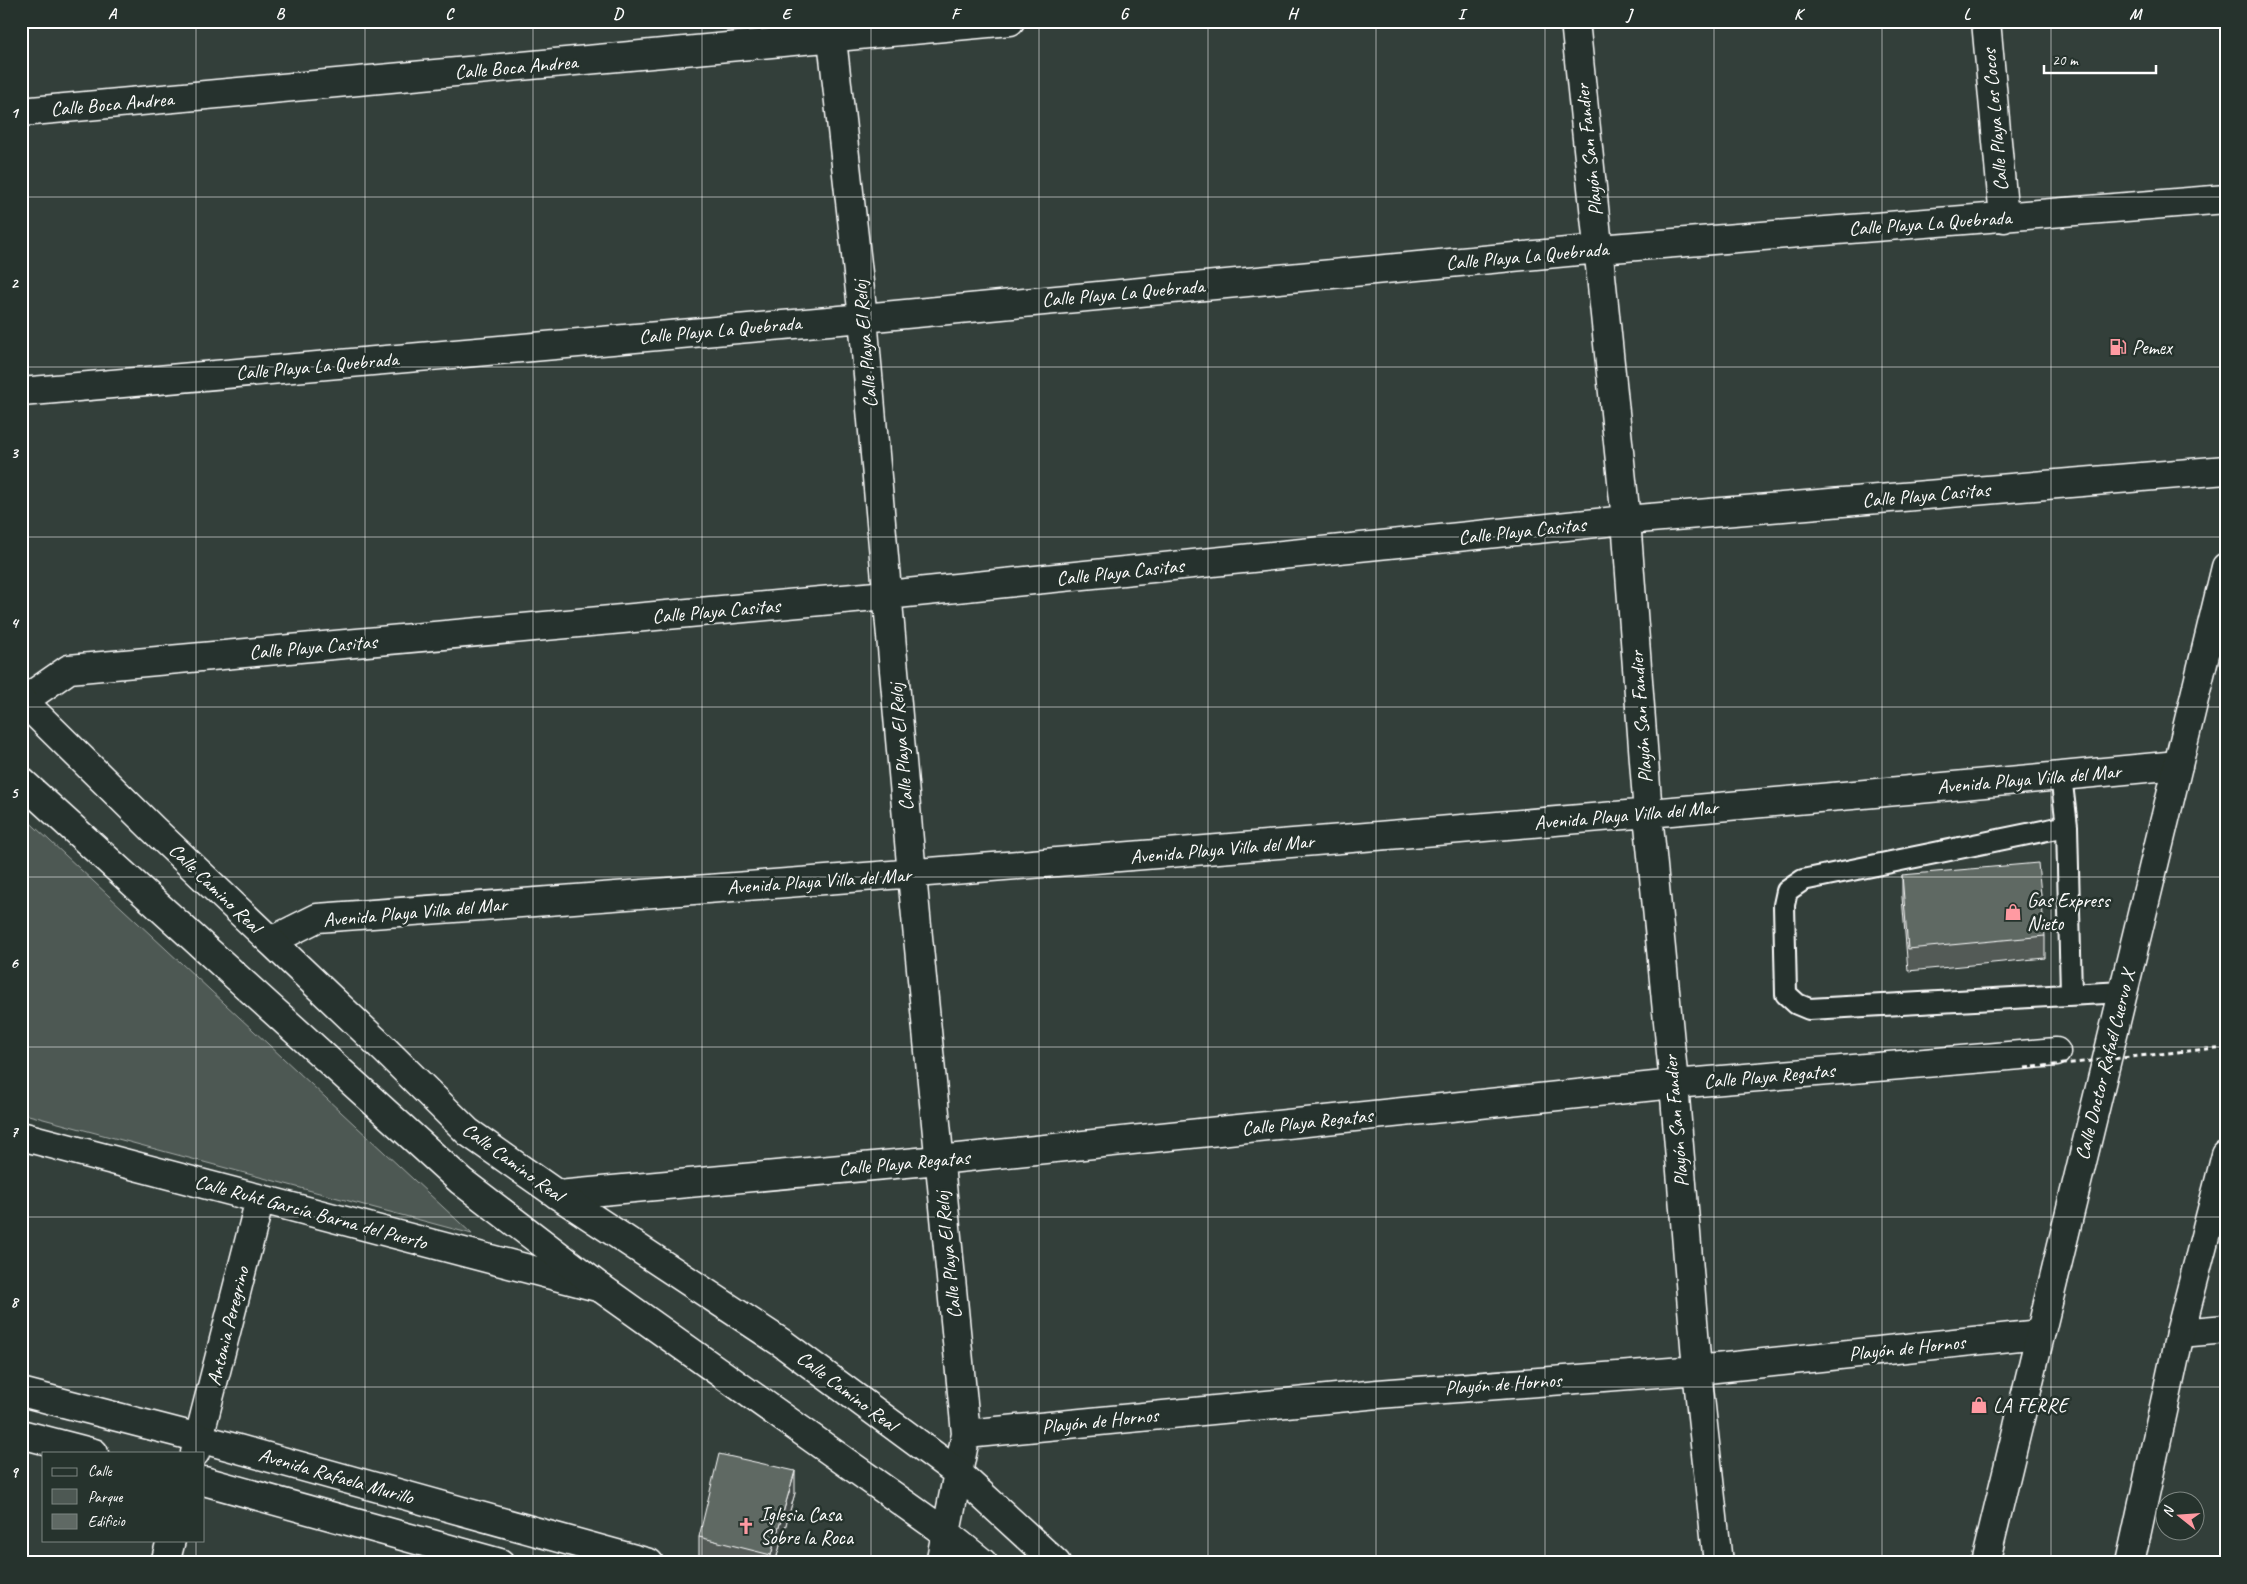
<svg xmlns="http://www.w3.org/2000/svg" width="2247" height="1584" font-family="Caveat,sans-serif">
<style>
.green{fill:#4d5853;stroke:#a6aca9}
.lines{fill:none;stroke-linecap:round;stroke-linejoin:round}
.service-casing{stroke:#fff;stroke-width:24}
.minor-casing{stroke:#fff;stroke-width:31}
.tertiary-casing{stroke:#fff;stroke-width:31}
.primary-casing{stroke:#fff;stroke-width:31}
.service{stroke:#26332d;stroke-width:20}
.minor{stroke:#26332d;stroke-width:28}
.tertiary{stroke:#26332d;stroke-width:28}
.primary{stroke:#26332d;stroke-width:28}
.path-bridge{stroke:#fff;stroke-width:3;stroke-dasharray:5 4;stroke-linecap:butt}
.wall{fill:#525a56;stroke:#fff}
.shaded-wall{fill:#424a46;stroke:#fff}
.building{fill:#5f6964;stroke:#fff}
.grid{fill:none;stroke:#fff;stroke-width:1;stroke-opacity:0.55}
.labels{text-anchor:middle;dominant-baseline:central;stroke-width:5;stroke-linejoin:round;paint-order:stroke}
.street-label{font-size:20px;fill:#fff;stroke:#26332d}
.poi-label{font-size:20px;fill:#fff;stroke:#26332d;text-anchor:start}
.neatline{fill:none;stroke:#fff;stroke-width:2}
.grid-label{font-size:16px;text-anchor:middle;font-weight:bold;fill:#fff}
</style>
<rect width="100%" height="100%" fill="#333f3a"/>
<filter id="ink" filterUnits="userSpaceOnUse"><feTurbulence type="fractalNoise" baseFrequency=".02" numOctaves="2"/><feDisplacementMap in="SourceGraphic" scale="10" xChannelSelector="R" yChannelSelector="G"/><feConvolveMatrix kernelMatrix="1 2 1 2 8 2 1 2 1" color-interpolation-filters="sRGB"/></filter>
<g filter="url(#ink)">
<!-- green -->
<path class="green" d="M21 814 472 1234 21 1113Z"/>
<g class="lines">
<!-- service casing -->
<g class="service-casing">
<path id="service" d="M2061 776 2067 826 2071 994
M2067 826 1803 880 1787 891 1784 905 1786 994 1797 1004 1809 1009 2123 992"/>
</g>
<!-- minor casing -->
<g class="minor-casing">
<path id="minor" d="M830 21 863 318 912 875 966 1434 958 1473
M1575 21 1626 520 1648 814 1674 1084 1697 1370 1718 1563
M1986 21 2004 218
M21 112 1010 21
M21 392 863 318 1599 249 2226 199
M23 701 69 669 887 595 1626 520 2226 470
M271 941 317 918C938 873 1558 824 2178 765
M21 1136 601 1288
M558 1195 939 1160 1674 1084 2056 1052
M2180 1333 2226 1329
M966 1434 1378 1394 1697 1370 2040 1334
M195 1453 260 1199
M165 1563 171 1540"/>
</g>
<!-- tertiary casing -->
<g class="tertiary-casing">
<path id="tertiary" d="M21 699 153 829 385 1050 468 1132 558 1195 782 1343 958 1473 1056 1563
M21 781 461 1181 601 1288 947 1534 983 1563
M21 1392 199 1438 649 1563
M21 1434 94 1453
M204 1481 500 1563
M940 1563 958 1473"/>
</g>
<!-- primary casing -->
<g class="primary-casing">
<path id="primary" d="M1985 1563 2226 567
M2130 1563 2180 1333 2226 1155"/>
</g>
<!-- service -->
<use href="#service" class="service"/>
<!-- minor -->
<use href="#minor" class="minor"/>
<!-- tertiary -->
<use href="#tertiary" class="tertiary"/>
<!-- primary -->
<use href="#primary" class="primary"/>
<!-- path-bridge -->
<path class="path-bridge" d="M2025 1068 2226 1047"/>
</g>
<!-- wall -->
<path class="wall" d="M1902 875 2045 936V958L1908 971 1902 897Z
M795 1493 775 1563H715L699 1559V1537Z"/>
<!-- shaded-wall -->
<path class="shaded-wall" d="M795 1471V1493L775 1563H771V1555Z"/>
<!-- building -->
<path class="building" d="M2038 863 2045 936 1908 949 1902 875Z
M719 1454 795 1471 771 1555 699 1537Z"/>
</g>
<!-- grid -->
<path class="grid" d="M196 21V1453M365 21V1563M533 21V1563M702 21V1563M871 21V1563M1039 21V1563M1208 21V1563M1376 21V1563M1545 21V1563M1714 21V1563M1882 21V1563M2051 21V1563M21 197H2226M21 367H2226M21 537H2226M21 707H2226M21 877H2226M21 1047H2226M21 1217H2226M21 1387H2226M196 1540V1563"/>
<!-- icons -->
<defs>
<g id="fuel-bare" transform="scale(1.35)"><path d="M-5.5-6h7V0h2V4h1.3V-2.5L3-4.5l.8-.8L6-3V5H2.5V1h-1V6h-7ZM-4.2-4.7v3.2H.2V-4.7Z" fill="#ff9aa2" stroke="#26332d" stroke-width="2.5" paint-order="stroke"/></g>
<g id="shop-bare" transform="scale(1.35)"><path d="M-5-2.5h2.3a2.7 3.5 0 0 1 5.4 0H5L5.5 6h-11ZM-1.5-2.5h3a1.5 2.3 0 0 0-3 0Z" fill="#ff9aa2" stroke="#26332d" stroke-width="2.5" paint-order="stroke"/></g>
<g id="church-bare" transform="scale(1.35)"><path d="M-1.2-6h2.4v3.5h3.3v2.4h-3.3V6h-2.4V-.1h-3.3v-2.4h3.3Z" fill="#ff9aa2" stroke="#26332d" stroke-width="2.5" paint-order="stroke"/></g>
</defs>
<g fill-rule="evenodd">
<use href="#fuel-bare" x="2118" y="347"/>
<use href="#shop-bare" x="2013" y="912"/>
<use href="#shop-bare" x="1979" y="1405"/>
<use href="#church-bare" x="746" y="1526"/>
</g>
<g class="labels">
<!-- street labels -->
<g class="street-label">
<text transform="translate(516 67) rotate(-5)">Calle Boca Andrea</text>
<text transform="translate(112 104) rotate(-5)">Calle Boca Andrea</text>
<text transform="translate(1995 120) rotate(-95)">Calle Playa Los Cocos</text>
<text transform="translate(1589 150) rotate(-96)">Playón San Fandier</text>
<text transform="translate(1930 223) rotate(-4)">Calle Playa La Quebrada</text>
<text transform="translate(1527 256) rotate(-5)">Calle Playa La Quebrada</text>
<text transform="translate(1123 293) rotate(-5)">Calle Playa La Quebrada</text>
<text transform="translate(720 330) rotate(-5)">Calle Playa La Quebrada</text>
<text transform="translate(865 344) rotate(-95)">Calle Playa El Reloj</text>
<text transform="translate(317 366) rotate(-5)">Calle Playa La Quebrada</text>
<text transform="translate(1926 495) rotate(-5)">Calle Playa Casitas</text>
<text transform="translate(1522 531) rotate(-6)">Calle Playa Casitas</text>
<text transform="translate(1120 572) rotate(-6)">Calle Playa Casitas</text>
<text transform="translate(716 611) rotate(-5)">Calle Playa Casitas</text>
<text transform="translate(313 647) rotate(-5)">Calle Playa Casitas</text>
<text transform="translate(1641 717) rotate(-94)">Playón San Fandier</text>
<text transform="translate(901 747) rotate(-95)">Calle Playa El Reloj</text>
<text transform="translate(2029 779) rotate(-5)">Avenida Playa Villa del Mar</text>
<text transform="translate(1626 815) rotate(-5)">Avenida Playa Villa del Mar</text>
<text transform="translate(1222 849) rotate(-5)">Avenida Playa Villa del Mar</text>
<text transform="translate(819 881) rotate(-4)">Avenida Playa Villa del Mar</text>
<text transform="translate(215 888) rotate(44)">Calle Camino Real</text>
<text transform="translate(415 912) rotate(-5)">Avenida Playa Villa del Mar</text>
<text transform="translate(2105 1065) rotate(-76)">Calle Doctor Rafaél Cuervo X</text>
<text transform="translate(1769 1076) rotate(-5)">Calle Playa Regatas</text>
<text transform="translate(1676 1121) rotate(-95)">Playón San Fandier</text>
<text transform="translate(1307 1122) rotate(-6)">Calle Playa Regatas</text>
<text transform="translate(513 1162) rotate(36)">Calle Camino Real</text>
<text transform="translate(904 1163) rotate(-5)">Calle Playa Regatas</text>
<text transform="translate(311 1212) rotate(15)">Calle Ruht García Barna del Puerto</text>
<text transform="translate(948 1255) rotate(-96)">Calle Playa El Reloj</text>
<text transform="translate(228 1326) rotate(-76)">Antonia Peregrino</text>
<text transform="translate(1907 1348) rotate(-6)">Playón de Hornos</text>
<text transform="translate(1503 1384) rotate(-4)">Playón de Hornos</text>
<text transform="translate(847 1391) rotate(37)">Calle Camino Real</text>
<text transform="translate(1100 1421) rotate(-6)">Playón de Hornos</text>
<text transform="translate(336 1476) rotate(16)">Avenida Rafaela Murillo</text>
</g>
<!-- poi labels -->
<g class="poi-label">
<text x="2132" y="347">Pemex</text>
<text x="2027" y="900">Gas Express<tspan x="2027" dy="23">Nieto</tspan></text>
<text x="1993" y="1405">LA FERRE</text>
<text x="760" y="1514">Iglesia Casa<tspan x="760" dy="23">Sobre la Roca</tspan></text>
</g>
</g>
<!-- margin -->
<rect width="2247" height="1584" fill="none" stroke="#26332d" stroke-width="55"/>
<!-- legend -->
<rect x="42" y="1452" width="162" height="90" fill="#26332d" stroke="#7d8581"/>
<rect x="52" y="1468" width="25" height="8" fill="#26332d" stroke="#7d8581"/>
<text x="88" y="1476" font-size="15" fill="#ffffff">Calle</text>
<rect x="52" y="1489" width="25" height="15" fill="#4d5853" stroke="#7d8581"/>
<text x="88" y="1502" font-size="15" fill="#ffffff">Parque</text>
<rect x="52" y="1514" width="25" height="15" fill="#5f6964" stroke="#7d8581"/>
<text x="88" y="1526" font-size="15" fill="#ffffff">Edificio</text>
<!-- north arrow -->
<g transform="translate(2180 1516) rotate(287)"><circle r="24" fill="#26332d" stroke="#7d8581"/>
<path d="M0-4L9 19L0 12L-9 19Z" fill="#ff9aa2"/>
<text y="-8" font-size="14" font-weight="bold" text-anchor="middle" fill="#ffffff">N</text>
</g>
<!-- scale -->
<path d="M2044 65v8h112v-8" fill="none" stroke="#ffffff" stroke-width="2.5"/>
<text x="2052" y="65" font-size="15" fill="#ffffff" stroke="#26332d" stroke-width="4" paint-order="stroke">20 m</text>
<rect x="28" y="28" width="2192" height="1528" class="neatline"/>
<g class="grid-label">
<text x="112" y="19">A</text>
<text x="280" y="19">B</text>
<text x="449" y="19">C</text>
<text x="618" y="19">D</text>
<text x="786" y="19">E</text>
<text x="955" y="19">F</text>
<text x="1124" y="19">G</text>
<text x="1292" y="19">H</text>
<text x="1461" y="19">I</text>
<text x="1629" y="19">J</text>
<text x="1798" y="19">K</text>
<text x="1967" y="19">L</text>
<text x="2135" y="19">M</text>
<text x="14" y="118">1</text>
<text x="14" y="288">2</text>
<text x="14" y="458">3</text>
<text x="14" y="628">4</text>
<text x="14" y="798">5</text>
<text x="14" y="968">6</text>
<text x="14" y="1137">7</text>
<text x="14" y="1307">8</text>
<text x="14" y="1477">9</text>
</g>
</svg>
